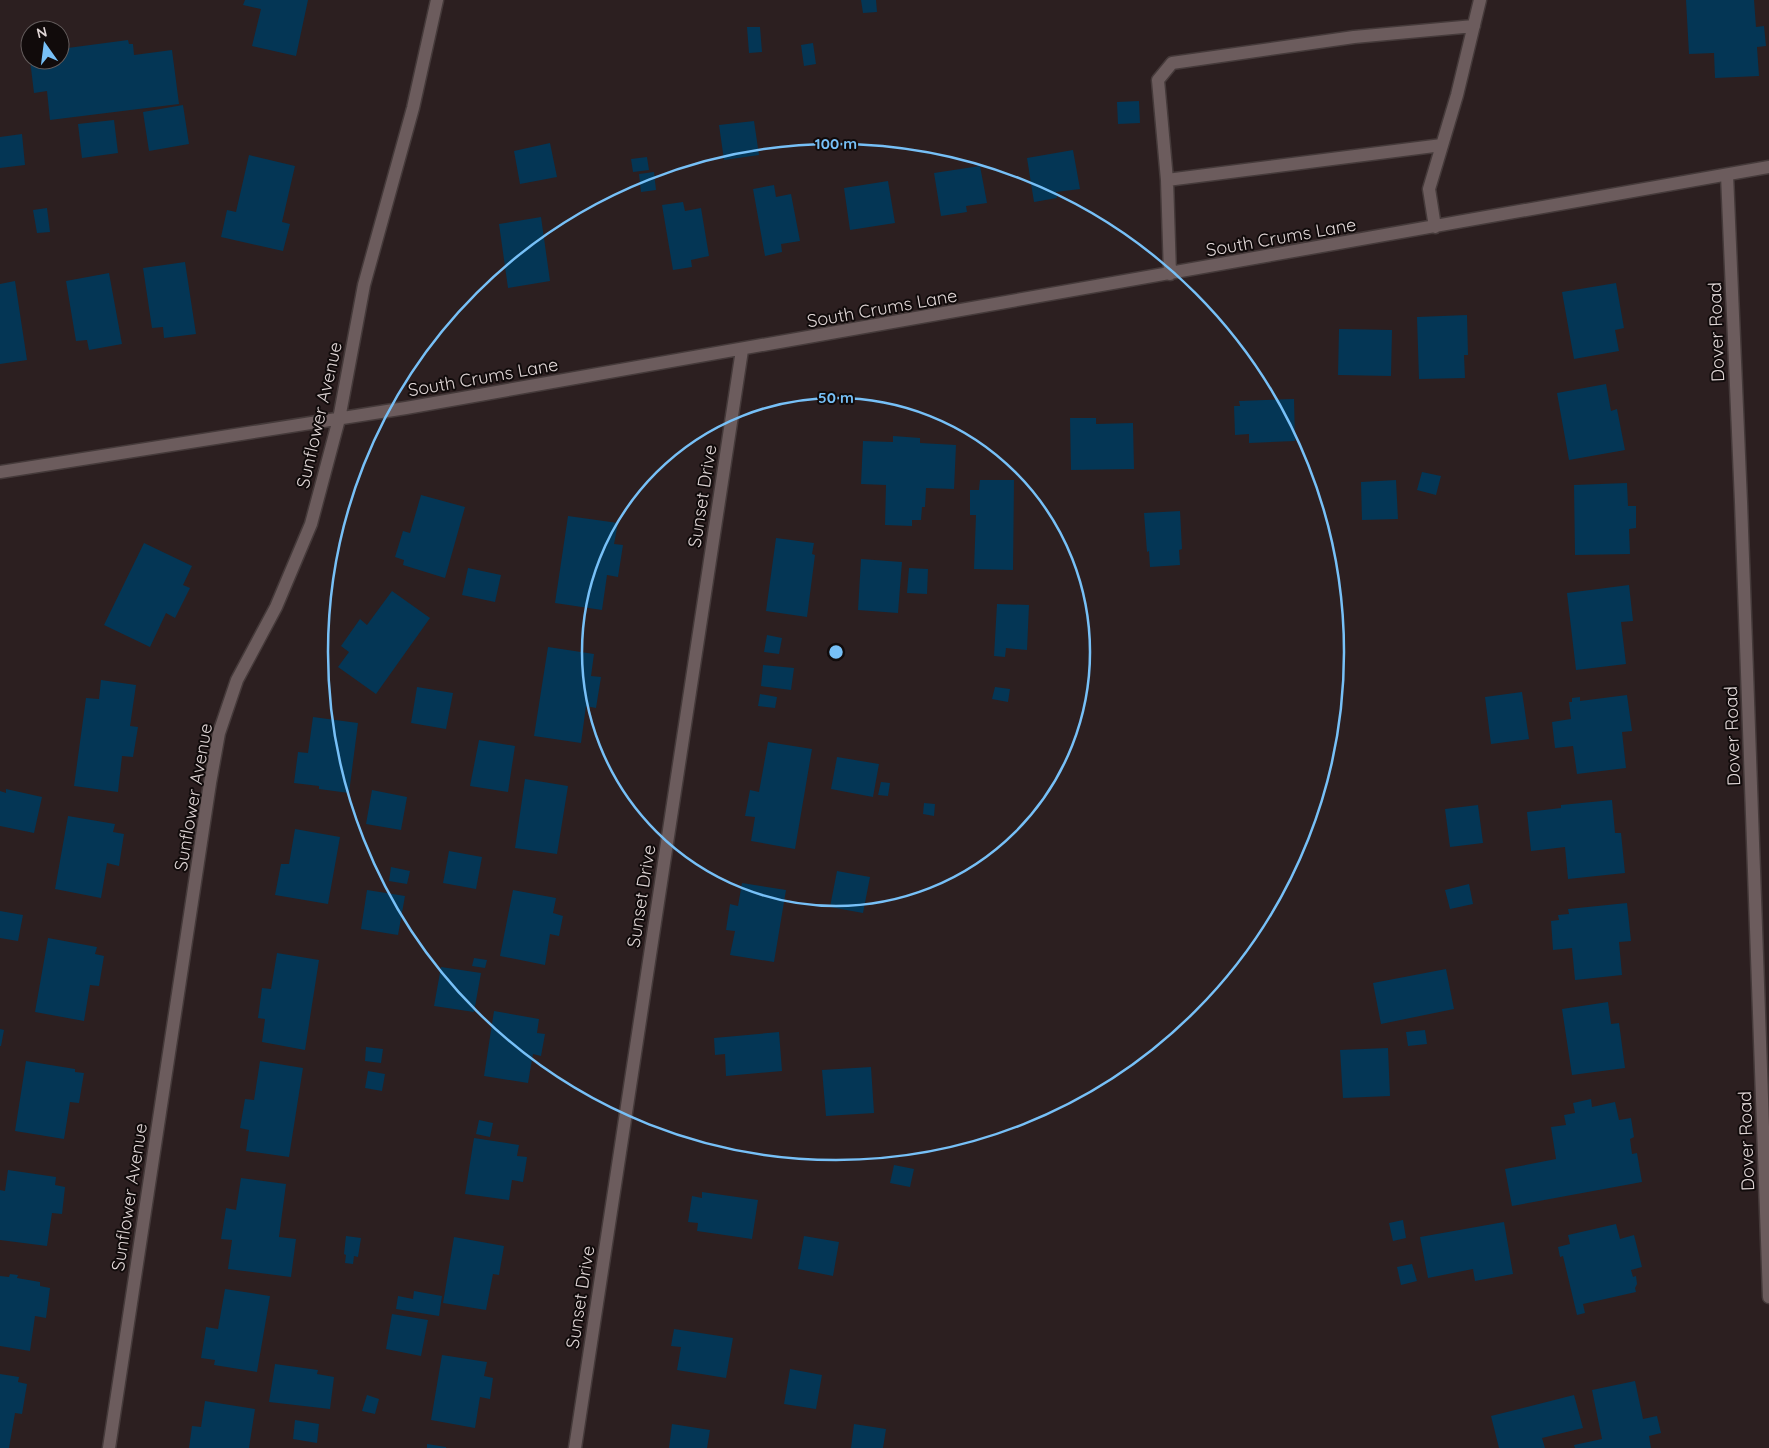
<svg xmlns="http://www.w3.org/2000/svg" width="1769" height="1448" font-family="Quicksand,sans-serif">
<style>
.building{fill:#043655}
.lines{fill:none;stroke-linecap:round;stroke-linejoin:round}
.minor-casing{stroke:#453a3a;stroke-width:15}
.minor{stroke:#6c5c5d;stroke-width:12}
.ring{fill:none;stroke:#77c0f7;stroke-width:2.5}
.labels{text-anchor:middle;dominant-baseline:central;stroke-width:4;stroke-linejoin:round;paint-order:stroke}
.street-label{font-size:18px;fill:#e1d7d7;stroke:#110b0b}
.centre{fill:#77c0f7;stroke:#110b0b;stroke-width:2.5}
.ring-label{font-size:15px;text-anchor:middle;font-weight:bold;fill:#77c0f7;stroke:#110b0b;stroke-width:4;stroke-linejoin:round;paint-order:stroke}
</style>
<rect width="100%" height="100%" fill="#2c1f20"/>
<!-- building -->
<path class="building" d="M245 0H308L296 56 252 46 261 9 243 5Z
M861 0H876L877 12 863 13Z
M1686 0H1754L1756 27 1764 26 1766 46 1757 47 1759 76 1715 78 1714 53 1689 54Z
M747 27H760L762 52 749 53Z
M128 40 129 44H133L134 55 172 50 179 104 50 120 47 91 34 93 30 60H60V49Z
M813 43 816 64 804 66 801 45Z
M1139 101 1140 123 1118 124 1117 102Z
M183 105 189 144 149 151 143 112Z
M114 120 118 153 82 158 78 124Z
M754 121 759 155 724 160 719 125Z
M22 134 25 165 0 168V137Z
M550 143 557 177 520 184 514 151Z
M1073 150 1080 189 1056 192 1057 198 1034 202 1027 158Z
M249 155 295 166 282 222 290 224 283 251 221 237 227 210 236 212Z
M647 157 649 170 633 172 631 159Z
M980 166 987 203 966 206 967 212 941 216 934 173Z
M654 172 656 190 641 192 639 174Z
M888 181 895 223 850 230 844 188Z
M774 185 776 197 791 194 800 241 781 244 782 252 765 256 753 189Z
M683 202 685 211 701 208 709 256 691 260 692 267 673 270 662 205Z
M47 208 50 232 37 233 33 210Z
M541 217 550 281 508 288 499 224Z
M185 262 196 334 164 338 163 327 152 328 143 268Z
M109 273 122 344 89 350 87 340 76 341 66 281Z
M15 281 27 360 0 364V284Z
M1616 283 1624 328 1615 330 1619 351 1574 359 1562 292Z
M1467 315 1468 355H1464L1465 378 1419 379 1417 317Z
M1339 329 1392 330 1391 376 1338 375Z
M1606 384 1611 411 1617 409 1625 450 1569 460 1557 393Z
M1294 399 1295 441 1249 443V434L1235 435 1234 406H1240L1239 401Z
M1070 418H1096V424L1133 423 1134 469 1071 470Z
M893 436 920 438V443L956 445 954 489 926 488 925 507H922L921 520H912V526L885 525 886 485 861 484 863 441 893 442Z
M1422 472 1441 476 1436 495 1417 490Z
M980 480H1014L1013 570 974 569 976 515H970V490H979Z
M1396 480 1398 519 1362 520 1361 482Z
M1627 483 1628 506H1636V528L1629 529 1630 554 1575 555 1574 485Z
M421 495 465 507 445 578 403 565 404 560 395 557 403 531 410 533Z
M1180 511 1182 549 1179 550 1180 565 1150 567 1149 551 1147 552 1144 513Z
M568 516 618 523 614 544 623 545 618 577 607 575 602 610 555 603Z
M776 538 814 543 812 554 815 555 807 617 766 611Z
M144 543 192 566 183 585 190 588 175 618 166 613 150 647 104 625Z
M861 559 902 562 898 613 858 610Z
M468 568 501 575 495 602 462 595Z
M909 568 928 569 927 594 907 593Z
M1629 585 1633 621 1621 622 1626 664 1576 670 1567 593Z
M392 591 430 618 376 694 338 667 349 652 341 646 360 619 367 625Z
M997 604 1029 605 1027 650 1006 648 1005 657 994 656Z
M767 635 782 638 779 654 764 652Z
M548 647 594 654 591 676 601 677 596 708 586 706 581 743 534 736Z
M763 665 794 668 791 690 761 686Z
M101 680 136 685 130 726 138 727 133 757 122 756 118 792 74 786 86 698 99 699Z
M417 687 453 693 446 729 411 723Z
M995 687 1010 689 1008 702 992 699Z
M1522 692 1529 739 1491 744 1485 697Z
M760 694 777 697 775 708 758 706Z
M1627 695 1632 731 1622 732 1626 768 1577 774 1573 746 1555 748 1552 722 1571 719 1569 702H1572V698L1580 697V701Z
M313 717 358 723 349 793 319 789V786L294 783 298 752 308 753Z
M479 740 515 746 508 792 470 786Z
M768 742 812 749 795 849 751 841 755 817 745 816 750 790 759 792Z
M837 757 879 764 873 797 831 789Z
M525 779 568 786 557 854 515 848Z
M881 782 890 783 888 796 878 795Z
M6 789 42 797 34 833 0 826V791L6 793Z
M372 790 407 797 401 830 366 824Z
M1612 800 1615 833H1621L1625 873 1568 879 1565 847 1531 851 1527 812 1561 808V805Z
M924 803 935 804 934 816 923 814Z
M1478 805 1483 843 1450 847 1445 809Z
M68 816 115 824 113 832 124 834 119 866 107 863 101 898 55 889Z
M295 829 340 837 328 904 275 895 281 864H289Z
M449 851 482 857 476 889 443 883Z
M391 867 410 871 407 884 389 881Z
M837 871 870 877 863 913 830 907Z
M742 883 786 890 774 962 730 955 735 931 726 930 730 904 738 906Z
M1469 884 1473 904 1450 909 1445 890Z
M367 890 405 896 398 935 361 929Z
M513 890 556 898 553 913 563 916 559 936 550 934 545 965 500 956Z
M1627 903 1631 941 1619 942 1622 975 1575 980 1572 948 1553 950 1551 921 1559 920 1558 915 1569 914 1568 909Z
M0 911 23 915 18 941 0 938Z
M48 938 97 947 95 954 104 956 99 986 90 985 84 1021 35 1012Z
M277 953 319 960 305 1050 262 1042 265 1019 258 1018 262 988 271 989Z
M474 958 487 960 485 968 472 966Z
M441 967 481 973 474 1012 434 1006Z
M1446 969 1454 1009 1381 1024 1373 983Z
M1608 1002 1611 1024 1619 1023 1625 1068 1572 1075 1562 1009Z
M494 1011 539 1019 537 1033 545 1034 541 1056 533 1054 528 1083 484 1076Z
M0 1029 4 1030 1 1046H0Z
M1425 1030 1427 1044 1408 1046 1406 1032Z
M779 1032 782 1071 726 1076 725 1054 715 1055 714 1038Z
M366 1047 383 1049 381 1063 365 1061Z
M1388 1048 1390 1096 1343 1098 1340 1050Z
M26 1061 75 1069V1072L84 1073 79 1103 70 1102 64 1139 15 1131Z
M260 1061 303 1068 289 1157 246 1151 249 1130 240 1128 245 1099 254 1100Z
M871 1067 874 1113 826 1116 822 1070Z
M368 1071 385 1074 382 1091 365 1088Z
M1591 1099 1592 1107 1615 1102 1619 1120 1631 1118 1634 1137 1630 1139 1632 1154 1637 1153 1642 1182 1512 1206 1505 1169 1556 1159 1551 1127 1566 1125 1564 1115 1575 1113 1573 1103Z
M479 1120 493 1123 490 1137 476 1134Z
M474 1138 519 1145 517 1156 527 1157 523 1182 512 1180 509 1200 465 1194Z
M894 1165 914 1169 910 1187 890 1183Z
M8 1170 56 1177 55 1185 65 1187 62 1214 52 1213 47 1246 0 1240V1190L5 1191Z
M241 1178 286 1184 279 1237 296 1239 291 1277 228 1269 232 1240 221 1239 226 1208 236 1210Z
M702 1192 758 1200 752 1239 697 1231 698 1223 688 1222 692 1196 702 1198Z
M1403 1220 1406 1238 1393 1241 1389 1223Z
M1504 1222 1513 1274 1475 1281 1473 1269 1428 1278 1420 1237Z
M1616 1224 1620 1239 1634 1235 1642 1267 1631 1270 1633 1277 1636 1276 1637 1284 1635 1288 1636 1292 1583 1304 1585 1313 1577 1315 1563 1256 1560 1257 1558 1247 1570 1244 1568 1235Z
M346 1236 361 1238 358 1257 354 1256 353 1264 345 1263 346 1255 344 1254Z
M804 1236 839 1242 833 1276 798 1269Z
M454 1237 504 1246 499 1275 493 1274 486 1310 443 1303Z
M1412 1264 1417 1281 1401 1285 1397 1267Z
M10 1274 18 1275 17 1278 40 1282V1286L50 1288 46 1318 35 1316 30 1351 0 1346V1276L9 1277Z
M225 1289 270 1296 257 1372 214 1365 215 1360 201 1358 206 1327 218 1329Z
M414 1291 442 1296 439 1316 396 1309 398 1296 413 1299Z
M392 1314 428 1320 421 1356 386 1349Z
M674 1329 733 1338 726 1378 677 1370 681 1347 671 1346Z
M442 1355 487 1362 484 1376 493 1378 490 1399 480 1397 475 1428 431 1420Z
M275 1364 318 1370 317 1374 334 1377 330 1409 269 1402Z
M790 1369 822 1375 816 1409 784 1404Z
M0 1374 19 1377 18 1382 27 1384 22 1414 15 1413 9 1448H0Z
M1635 1381 1643 1419 1657 1416 1661 1433 1649 1436 1651 1448H1575L1574 1445 1602 1439 1592 1390Z
M367 1395 379 1399 375 1414 362 1411Z
M1574 1395 1583 1428 1542 1438 1545 1448H1499L1491 1416Z
M205 1401 255 1409 249 1448H189L192 1426 201 1427Z
M295 1420 319 1424 317 1443 293 1439Z
M672 1424 710 1430 707 1448H669Z
M854 1424 886 1429 883 1448H851Z
M427 1444 446 1447V1448H427Z"/>
<g class="lines">
<!-- minor casing -->
<g class="minor-casing">
<path id="minor" d="M1727 175 1741 502 1769 1297
M1167 180 1158 80 1172 63 1354 37 1474 26
M1435 227 1429 189 1457 95 1480 0
M1170 274 1167 180 1442 145
M0 472 406 408 1769 167
M109 1448 210 783 219 733 237 680 276 607 311 524 339 419 364 285 413 108 437 0
M575 1448 742 350"/>
</g>
<!-- minor -->
<use href="#minor" class="minor"/>
</g>
<!-- distance rings -->
<g class="ring">
<circle cx="836" cy="652" r="254"/>
<circle cx="836" cy="652" r="508"/>
</g>
<g class="labels">
<!-- street labels -->
<g class="street-label">
<text transform="translate(1281 237) rotate(-10)">South Crums Lane</text>
<text transform="translate(882 308) rotate(-10)">South Crums Lane</text>
<text transform="translate(1716 332) rotate(-92)">Dover Road</text>
<text transform="translate(483 377) rotate(-10)">South Crums Lane</text>
<text transform="translate(319 415) rotate(-77)">Sunflower Avenue</text>
<text transform="translate(702 496) rotate(-81)">Sunset Drive</text>
<text transform="translate(1732 736) rotate(-92)">Dover Road</text>
<text transform="translate(193 797) rotate(-80)">Sunflower Avenue</text>
<text transform="translate(641 896) rotate(-81)">Sunset Drive</text>
<text transform="translate(1746 1141) rotate(-92)">Dover Road</text>
<text transform="translate(129 1197) rotate(-81)">Sunflower Avenue</text>
<text transform="translate(580 1297) rotate(-81)">Sunset Drive</text>
</g>
</g>
<circle cx="836" cy="652" r="8" class="centre"/>
<g class="ring-label">
<text x="836" y="149">100 m</text>
<text x="836" y="403">50 m</text>
</g>
<!-- north arrow -->
<g transform="translate(45 45) rotate(346)"><circle r="24" fill="#110b0b" stroke="#645d5d"/>
<path d="M0-4L9 19L0 12L-9 19Z" fill="#77c0f7"/>
<text y="-8" font-size="14" font-weight="bold" text-anchor="middle" fill="#e1d7d7">N</text>
</g>
</svg>
